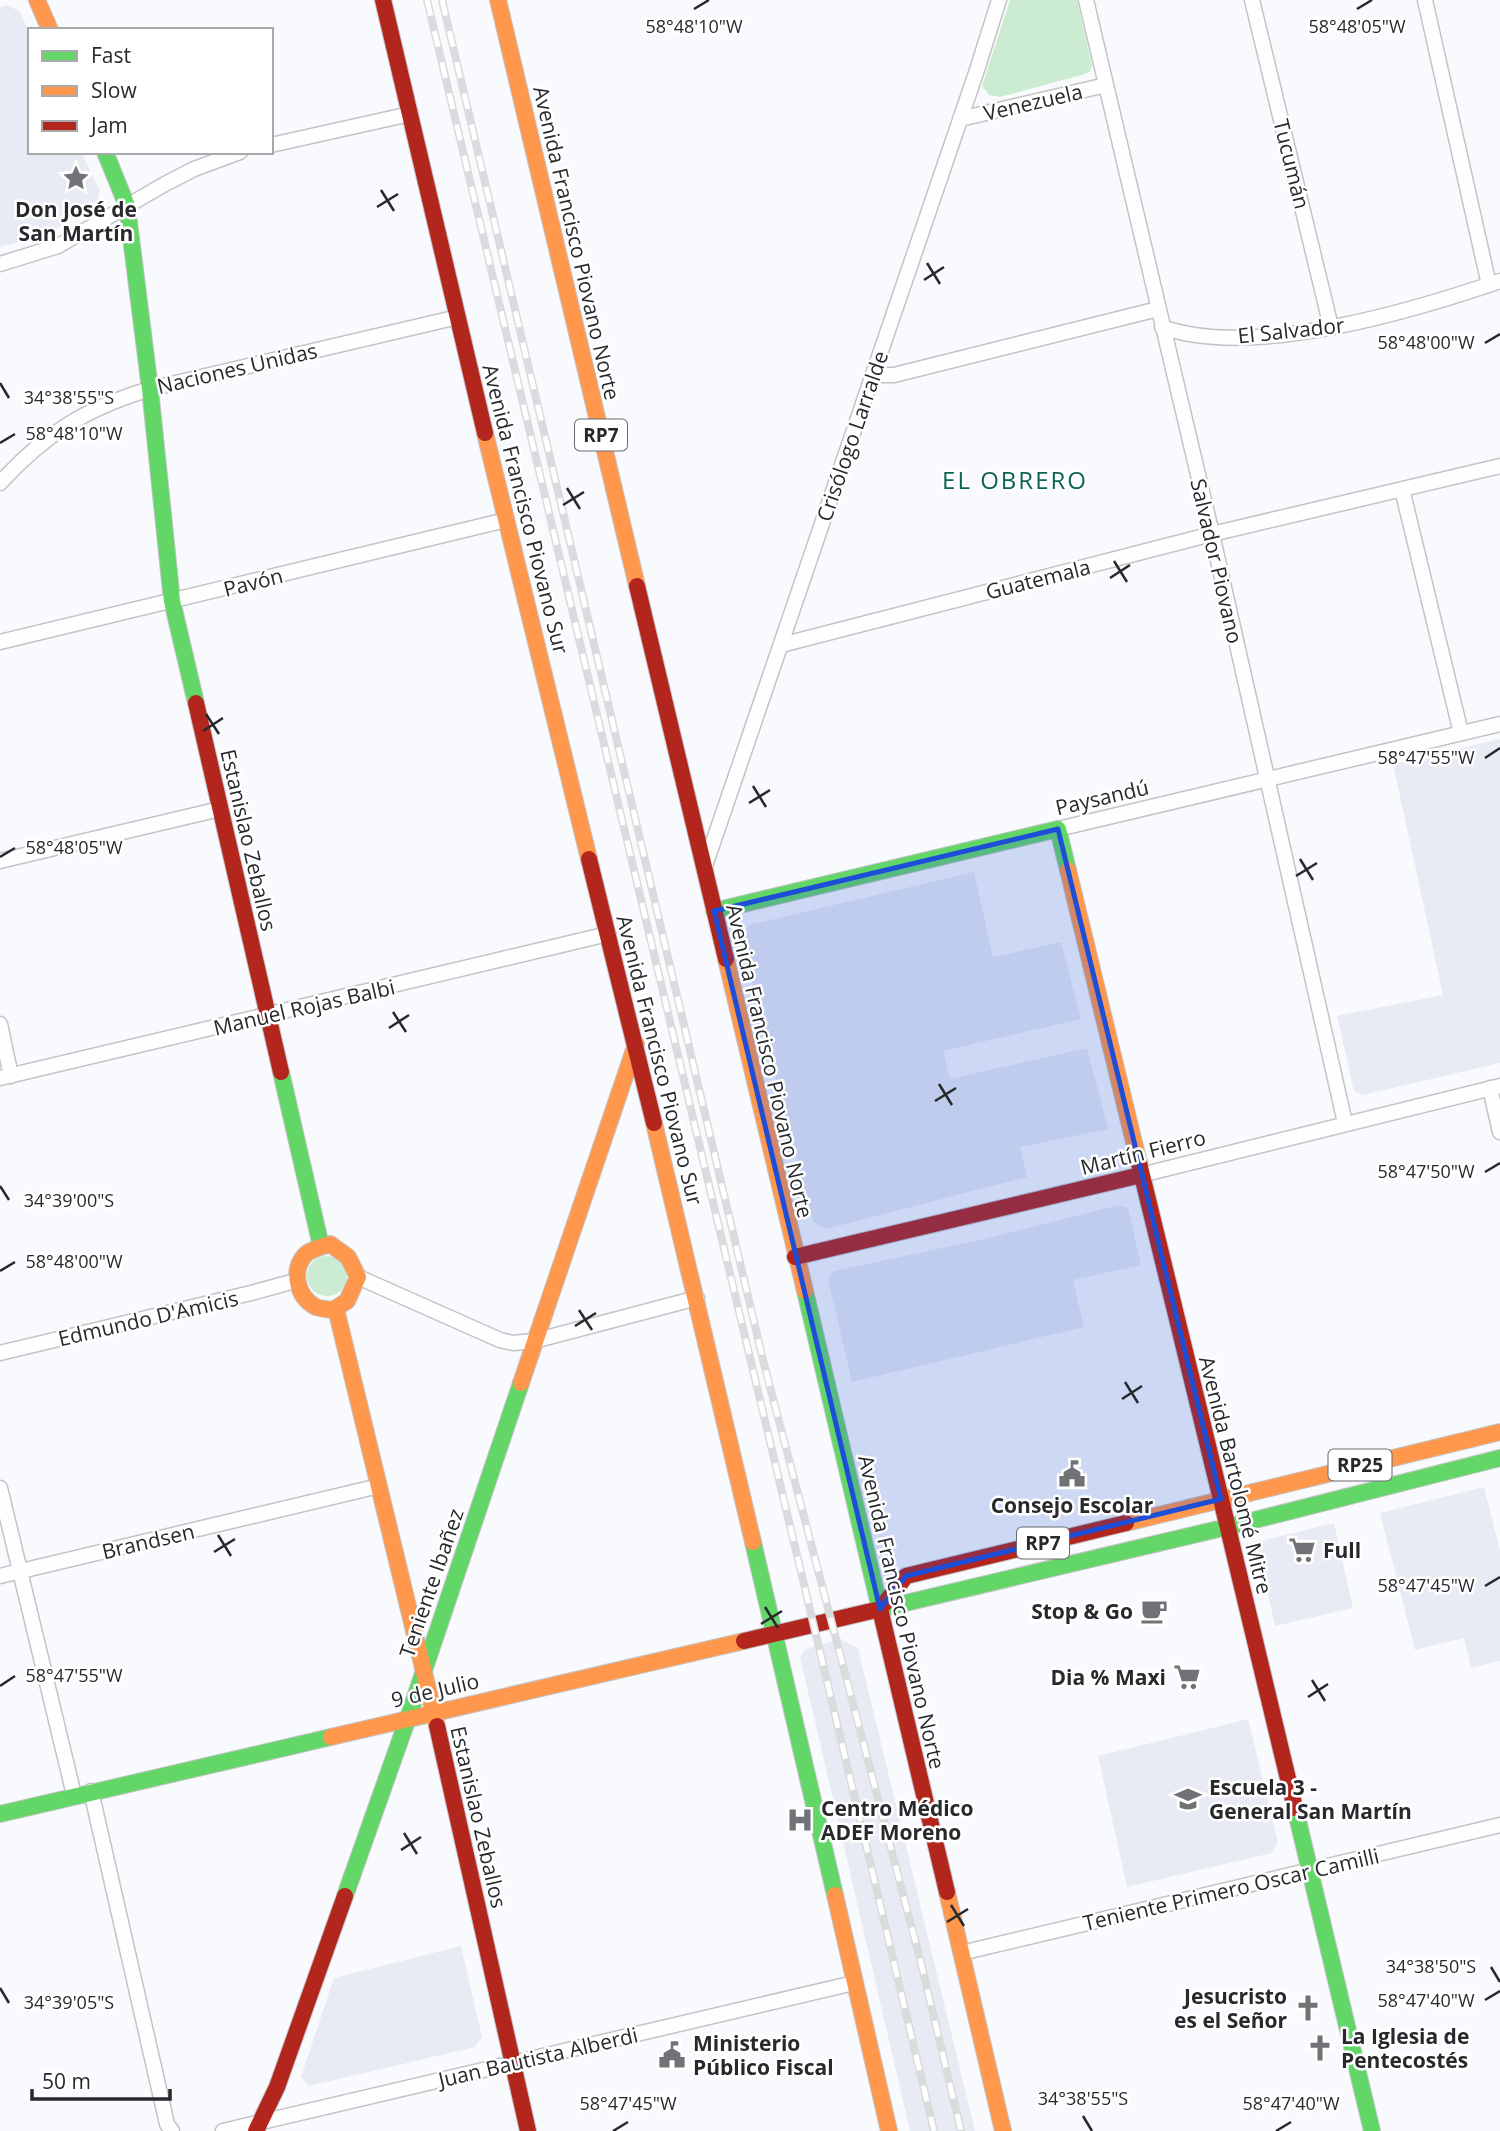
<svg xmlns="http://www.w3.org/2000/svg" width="1500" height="2131" font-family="'Open Sans',sans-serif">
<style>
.built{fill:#e9ebf4}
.green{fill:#cbecd1}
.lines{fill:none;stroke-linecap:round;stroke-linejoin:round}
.street-casing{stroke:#c3c4c7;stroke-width:17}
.fast-casing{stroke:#c3c4c7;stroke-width:18}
.slow-casing{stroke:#c3c4c7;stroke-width:18}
.jam-casing{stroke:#c3c4c7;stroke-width:18}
.street{stroke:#fefeff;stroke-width:14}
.fast{stroke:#63d668;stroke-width:16}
.slow{stroke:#ff974d;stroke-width:16}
.jam{stroke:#b3261e;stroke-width:16}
.rail-casing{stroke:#dadbdc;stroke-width:8}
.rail{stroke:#fff;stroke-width:5;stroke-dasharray:16;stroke-linecap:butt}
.marked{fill:#1d4ed8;fill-opacity:0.2;stroke:#1d4ed8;stroke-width:5;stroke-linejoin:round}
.ticks{fill:none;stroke:#28292d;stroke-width:2.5}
.labels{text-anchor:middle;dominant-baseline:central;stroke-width:5;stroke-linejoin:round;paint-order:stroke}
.shield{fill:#fff;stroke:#68696c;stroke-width:2}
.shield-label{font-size:19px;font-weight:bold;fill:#28292d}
.street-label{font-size:21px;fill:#28292d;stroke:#fff}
.poi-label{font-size:21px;font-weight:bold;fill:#28292d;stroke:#fff;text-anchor:start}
.quarter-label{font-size:24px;letter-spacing:2px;fill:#0e6454;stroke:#fff}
.ticks-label{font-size:18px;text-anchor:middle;fill:#28292d;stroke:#fff;stroke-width:5;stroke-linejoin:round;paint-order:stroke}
</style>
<rect width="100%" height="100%" fill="#f9fafd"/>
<!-- built -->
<path class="built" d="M8 5 20 12 30 34V152H81L100 191 97 201 49 234 0 247V7Z
M1500 739V1063L1363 1095 1354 1091 1337 1016 1443 995 1393 764Z
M974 872 993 957 1061 942 1081 1019 943 1051 950 1079 1087 1048 1108 1129 1020 1147 1027 1177 826 1229 813 1222 741 941 749 925Z
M1119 1205 1128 1208 1141 1265 1073 1280 1084 1327 852 1382 828 1279 834 1271 980 1240Z
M1484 1487 1500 1551V1661L1471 1668 1464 1638 1415 1650 1380 1513Z
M1334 1523 1353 1608 1275 1626 1258 1547 1264 1540Z
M841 1639 858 1648 975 2131H910L800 1657 805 1649Z
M1248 1719 1278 1842 1272 1853 1127 1887 1098 1756Z
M461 1946 482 2037 475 2047 309 2086 301 2077 334 1978Z"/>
<!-- green -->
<path class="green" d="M1010 0H1077L1092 65 1090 71 1085 74 1000 97 989 95 982 86Z
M307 1276a20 20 0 1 1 40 0a20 20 0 1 1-40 0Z"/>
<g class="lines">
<!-- street casing -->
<g class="street-casing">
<path id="street" d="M1086 0 1212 534 1345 1123
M1252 0 1331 327
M1425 0 1489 285
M960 119 1106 85
M271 145 410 114
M0 264 58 246 165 184 194 169 240 152
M1162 327C1252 359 1412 311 1500 281
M873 375H894L1158 309
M0 483C45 434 86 408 150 389L458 317
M1402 489 1461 733
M0 642 506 520
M781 645 1212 534 1500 466
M1058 829 1500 724
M0 861 220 809
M705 866 976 73 999 0
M0 1024 11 1076
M0 1078 608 934
M1490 1088 1500 1132
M1141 1175 1500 1086
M358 1277 500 1340 513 1343 534 1341 697 1298
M0 1353 251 1293 295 1281
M0 1488 74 1795
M0 1576 379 1486
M91 1791 167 2124 172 2131
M961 1953 1500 1825
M223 2131 854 1983"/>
</g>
<!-- fast casing -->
<g class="fast-casing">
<path id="fast" d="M105 152 127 206 150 389 172 601 196 703
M714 911 1058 829 1068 870
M281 1072 321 1246
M805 1291 880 1609
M753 1542 835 1895
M880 1609 1227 1527 1500 1458
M1295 1808 1372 2131
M0 1814 331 1737
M345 1896 408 1718 521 1383"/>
</g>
<!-- slow casing -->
<g class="slow-casing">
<path id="slow" d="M37 0 50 30
M498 0 637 586
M485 433 589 859
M1068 870 1139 1163
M726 959 805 1291
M654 1123 753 1542
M330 1244 348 1257 358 1277 347 1301 333 1310C327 1309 321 1309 316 1307 297 1297 291 1271 305 1255 311 1249 322 1247 330 1244Z
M336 1309 437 1726
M521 1383 636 1044
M1126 1523 1500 1432
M331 1737 744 1641
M947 1892 1003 2131
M835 1895 889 2131"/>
</g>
<!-- jam casing -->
<g class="jam-casing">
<path id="jam" d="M383 0 485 433
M637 586 726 959
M196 703 281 1072
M589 859 654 1123
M1139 1163 1221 1499
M795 1257 1141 1175
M1221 1499 1295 1808
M880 1609 906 1576 1126 1523
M744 1641 880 1609 947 1892
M437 1726 528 2131
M256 2131 277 2087 345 1896"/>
</g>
<!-- street -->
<use href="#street" class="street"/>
<!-- fast -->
<use href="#fast" class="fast"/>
<!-- slow -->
<use href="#slow" class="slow"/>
<!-- jam -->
<use href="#jam" class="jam"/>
<!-- rail casing -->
<g class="rail-casing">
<path id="rail" d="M427 0 934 2131
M442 0 764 1364 921 1963 961 2131"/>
</g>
<!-- rail -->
<use href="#rail" class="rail"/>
</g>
<!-- marked area -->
<path class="marked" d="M1058 829 1221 1499 906 1576 880 1609 714 911Z"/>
<!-- ticks -->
<path class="ticks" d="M694 9 709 0M1357 9 1372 0M381 190 394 211M377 207 398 194M927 263 940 284M924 280 944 267M1485 343 1500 334M0 383 9 398M0 443 15 434M567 488 580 509M563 505 584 492M1114 561 1127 582M1110 578 1130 565M206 714 219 734M203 731 223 718M1485 758 1500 748M753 786 766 807M749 803 770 790M0 857 15 848M1300 859 1313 880M1296 876 1317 863M393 1012 406 1032M389 1028 409 1015M939 1084 952 1105M935 1101 956 1088M1485 1172 1500 1163M0 1186 9 1200M0 1271 15 1262M579 1310 592 1330M575 1326 596 1313M1125 1382 1138 1403M1122 1399 1142 1386M218 1535 231 1556M214 1552 235 1539M1485 1586 1500 1577M765 1607 778 1628M761 1624 782 1611M1312 1680 1325 1701M0 1686 15 1676M1308 1697 1328 1684M404 1833 417 1854M401 1850 421 1837M951 1905 964 1926M947 1922 968 1909M1491 1967 1500 1982M0 1988 9 2003M1485 2000 1500 1991M1083 2116 1092 2131M613 2131 628 2122M1276 2131 1291 2122"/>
<!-- icons -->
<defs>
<g id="sight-bare" transform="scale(2.1)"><path d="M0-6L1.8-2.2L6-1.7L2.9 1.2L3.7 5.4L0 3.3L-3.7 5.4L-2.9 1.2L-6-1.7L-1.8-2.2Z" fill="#717276" stroke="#fff" stroke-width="2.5" paint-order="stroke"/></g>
<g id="civic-bare" transform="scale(2.1)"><path d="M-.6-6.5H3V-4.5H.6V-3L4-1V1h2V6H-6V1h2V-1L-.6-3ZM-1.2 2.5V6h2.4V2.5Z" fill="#717276" stroke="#fff" stroke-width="2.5" paint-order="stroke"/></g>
<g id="supermarket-bare" transform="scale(2.1)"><path d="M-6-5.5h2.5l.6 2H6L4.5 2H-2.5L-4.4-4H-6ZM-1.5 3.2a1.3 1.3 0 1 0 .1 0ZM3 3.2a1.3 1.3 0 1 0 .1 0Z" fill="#717276" stroke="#fff" stroke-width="2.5" paint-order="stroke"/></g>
<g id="cafe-bare" transform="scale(2.1)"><path d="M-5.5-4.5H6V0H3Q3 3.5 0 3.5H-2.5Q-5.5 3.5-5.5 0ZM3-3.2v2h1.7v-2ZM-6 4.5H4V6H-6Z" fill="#717276" stroke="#fff" stroke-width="2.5" paint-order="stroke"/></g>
<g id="school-bare" transform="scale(2.1)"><path d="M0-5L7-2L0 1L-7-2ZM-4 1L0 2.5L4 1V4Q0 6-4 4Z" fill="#717276" stroke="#fff" stroke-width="2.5" paint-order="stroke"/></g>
<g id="hospital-bare" transform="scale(2.1)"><path d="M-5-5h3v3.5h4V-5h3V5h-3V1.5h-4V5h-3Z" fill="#717276" stroke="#fff" stroke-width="2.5" paint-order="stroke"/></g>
<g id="church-bare" transform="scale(2.1)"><path d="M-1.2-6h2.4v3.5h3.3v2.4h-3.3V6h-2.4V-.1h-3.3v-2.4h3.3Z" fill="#717276" stroke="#fff" stroke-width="2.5" paint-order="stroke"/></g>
</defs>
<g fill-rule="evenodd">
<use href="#sight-bare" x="76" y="178"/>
<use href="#civic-bare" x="1072" y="1474"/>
<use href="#supermarket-bare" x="1302" y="1550"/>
<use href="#cafe-bare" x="1154" y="1611"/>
<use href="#supermarket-bare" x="1187" y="1677"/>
<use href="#school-bare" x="1188" y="1799"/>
<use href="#hospital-bare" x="800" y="1820"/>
<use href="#church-bare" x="1308" y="2008"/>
<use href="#church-bare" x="1320" y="2048"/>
<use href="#civic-bare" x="672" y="2055"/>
</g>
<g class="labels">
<!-- shield labels -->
<g class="shield">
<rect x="575" y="419.5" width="52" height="31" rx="5"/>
<rect x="1328.5" y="1449.5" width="63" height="31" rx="5"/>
<rect x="1017" y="1527.5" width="52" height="31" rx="5"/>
</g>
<g class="shield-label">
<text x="601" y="435">RP7</text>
<text x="1360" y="1465">RP25</text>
<text x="1043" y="1543">RP7</text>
</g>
<!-- street labels -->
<g class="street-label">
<text transform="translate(1033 102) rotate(-13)">Venezuela</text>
<text transform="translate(1292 164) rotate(76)">Tucumán</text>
<text transform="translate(577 243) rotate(77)">Avenida Francisco Piovano Norte</text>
<text transform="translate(1291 330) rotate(-6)">El Salvador</text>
<text transform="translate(237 368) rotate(-13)">Naciones Unidas</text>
<text transform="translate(852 436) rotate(-71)">Crisólogo Larralde</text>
<text transform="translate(526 509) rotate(76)">Avenida Francisco Piovano Sur</text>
<text transform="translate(1217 561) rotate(77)">Salvador Piovano</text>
<text transform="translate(1038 579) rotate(-14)">Guatemala</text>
<text transform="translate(253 582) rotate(-14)">Pavón</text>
<text transform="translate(1102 797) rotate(-13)">Paysandú</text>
<text transform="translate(249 840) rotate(77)">Estanislao Zeballos</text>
<text transform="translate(304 1007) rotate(-13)">Manuel Rojas Balbi</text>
<text transform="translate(660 1060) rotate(76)">Avenida Francisco Piovano Sur</text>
<text transform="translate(770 1061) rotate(77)">Avenida Francisco Piovano Norte</text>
<text transform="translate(1143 1152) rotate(-14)">Martín Fierro</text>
<text transform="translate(148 1318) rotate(-13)">Edmundo D'Amicis</text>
<text transform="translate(1236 1475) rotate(76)">Avenida Bartolomé Mitre</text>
<text transform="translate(148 1541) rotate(-13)">Brandsen</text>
<text transform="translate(431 1583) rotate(-71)">Teniente Ibañez</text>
<text transform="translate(902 1612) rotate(77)">Avenida Francisco Piovano Norte</text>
<text transform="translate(435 1690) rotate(-13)">9 de Julio</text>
<text transform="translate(479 1817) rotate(77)">Estanislao Zeballos</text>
<text transform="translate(1231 1889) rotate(-13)">Teniente Primero Oscar Camilli</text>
<text transform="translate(538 2057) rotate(-13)">Juan Bautista Alberdi</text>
</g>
<!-- poi labels -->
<g class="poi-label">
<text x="76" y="209" text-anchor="middle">Don José de<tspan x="76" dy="24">San Martín</tspan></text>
<text x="1072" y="1505" text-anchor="middle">Consejo Escolar</text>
<text x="1323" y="1550">Full</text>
<text x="1133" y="1611" text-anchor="end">Stop &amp; Go</text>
<text x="1166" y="1677" text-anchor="end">Dia % Maxi</text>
<text x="1209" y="1787">Escuela 3 -<tspan x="1209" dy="24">General San Martín</tspan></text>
<text x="821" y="1808">Centro Médico<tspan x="821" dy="24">ADEF Moreno</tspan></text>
<text x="1287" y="1996" text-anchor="end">Jesucristo<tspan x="1287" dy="24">es el Señor</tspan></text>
<text x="1341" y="2036">La Iglesia de<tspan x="1341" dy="24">Pentecostés</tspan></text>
<text x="693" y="2043">Ministerio<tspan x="693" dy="24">Público Fiscal</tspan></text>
</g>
<!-- quarter labels -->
<g class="quarter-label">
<text x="1015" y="479">EL OBRERO</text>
</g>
</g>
<g class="ticks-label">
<text x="694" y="33">58°48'10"W</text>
<text x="1357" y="33">58°48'05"W</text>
<text x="1426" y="349">58°48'00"W</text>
<text x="69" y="404">34°38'55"S</text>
<text x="74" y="440">58°48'10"W</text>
<text x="1426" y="764">58°47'55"W</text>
<text x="74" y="854">58°48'05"W</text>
<text x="1426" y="1178">58°47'50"W</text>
<text x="69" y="1207">34°39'00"S</text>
<text x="74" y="1268">58°48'00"W</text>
<text x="1426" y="1592">58°47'45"W</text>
<text x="74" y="1682">58°47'55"W</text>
<text x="1431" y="1973">34°38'50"S</text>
<text x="1426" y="2007">58°47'40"W</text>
<text x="69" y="2009">34°39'05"S</text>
<text x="1083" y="2105">34°38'55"S</text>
<text x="628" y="2110">58°47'45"W</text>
<text x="1291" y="2110">58°47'40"W</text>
</g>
<!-- legend -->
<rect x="28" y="28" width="245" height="126" fill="#ffffff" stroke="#a9a9ab" stroke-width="2"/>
<rect x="42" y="51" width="35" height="10" fill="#63d668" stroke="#a9a9ab" stroke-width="2"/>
<text x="91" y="63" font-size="21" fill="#28292d">Fast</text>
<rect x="42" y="86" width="35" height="10" fill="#ff974d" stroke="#a9a9ab" stroke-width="2"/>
<text x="91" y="98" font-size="21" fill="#28292d">Slow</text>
<rect x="42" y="121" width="35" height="10" fill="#b3261e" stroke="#a9a9ab" stroke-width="2"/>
<text x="91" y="133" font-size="21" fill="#28292d">Jam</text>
<!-- scale -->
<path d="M32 2089v10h138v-10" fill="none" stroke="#28292d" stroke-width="3.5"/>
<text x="42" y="2089" font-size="21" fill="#28292d" stroke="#ffffff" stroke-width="5" paint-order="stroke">50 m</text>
</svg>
